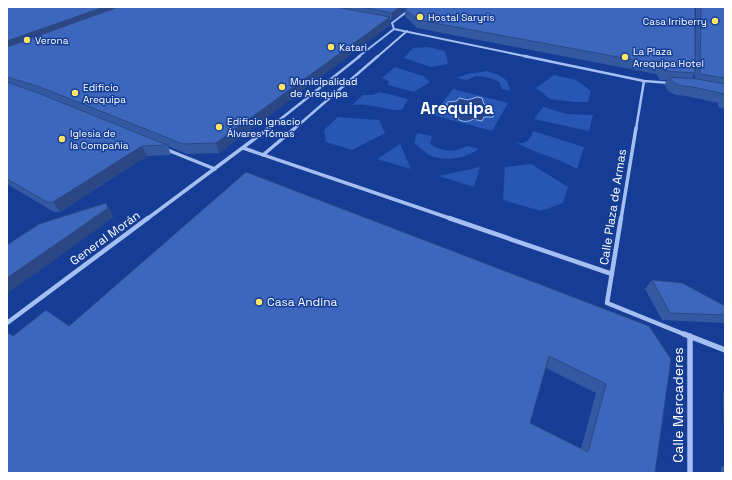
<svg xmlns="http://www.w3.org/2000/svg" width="732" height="480" font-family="'Space Grotesk',sans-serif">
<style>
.green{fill:#2856b4}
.water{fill:#274587;stroke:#98b8f4}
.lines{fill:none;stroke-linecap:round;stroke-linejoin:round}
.street-far4{stroke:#a5bff2;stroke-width:2}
.street-far3{stroke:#a5bff2;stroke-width:2.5}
.street-far2{stroke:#a5bff2;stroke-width:3.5}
.street-far1{stroke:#a5bff2;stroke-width:4.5}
.street{stroke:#a5bff2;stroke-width:5.5}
.wall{fill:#3459a3;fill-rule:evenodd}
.shaded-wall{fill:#2b4884}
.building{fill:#3d67bd;stroke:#2b4884;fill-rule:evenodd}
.poi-dot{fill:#ffe566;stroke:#153d95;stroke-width:1.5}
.labels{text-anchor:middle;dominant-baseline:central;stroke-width:3;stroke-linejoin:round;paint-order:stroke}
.far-poi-label{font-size:10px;fill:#fff;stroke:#153d95;text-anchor:start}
.street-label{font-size:12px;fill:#fff;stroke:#153d95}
.poi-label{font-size:12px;fill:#fff;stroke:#153d95;text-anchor:start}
.near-street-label{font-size:14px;fill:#fff;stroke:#153d95}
.far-town-label{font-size:17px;font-weight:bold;fill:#fff;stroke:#153d95}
</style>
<rect width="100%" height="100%" fill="#153d95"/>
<!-- green -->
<path class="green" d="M428 47 445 51 448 64 431 67 404 58 413 48Z
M395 67 423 76 430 82 414 92 388 85 389 81 382 78Z
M487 71C500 75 509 78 510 91L502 89 499 82 490 78 476 76 467 80 456 78 467 74Z
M554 75 576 80 591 91 588 102H575L550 99 536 88Z
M453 89 508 103 492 131 433 115Z
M380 92 408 99 402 110C385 111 369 102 352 105L363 95H373Z
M543 107 567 114 593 115 589 131 534 119Z
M338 117 379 120 385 133 352 150 326 142 324 130Z
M533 131 584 147 577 169C558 158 537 154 517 143 527 144 530 140 533 131Z
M417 133 432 136 430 144C443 152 453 153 467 146L479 149C465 158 446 163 429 155 424 152 419 146 414 143Z
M400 144 411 169 377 159Z
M531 164 568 187 563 203 541 211 503 200 505 167Z
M480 167 474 187 439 176Z"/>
<!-- water -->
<path class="water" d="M477 97 482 98 484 104 491 106 489 110 494 114 493 117H484L482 121 473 119C469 122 464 122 459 120L457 114 449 112 452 108 446 104 448 102 457 101 459 98 468 100Z"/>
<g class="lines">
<!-- street-far4 -->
<path class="street-far4" d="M392 23 413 7
M394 29 529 57
M358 57 394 29 392 23
M377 57 407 31"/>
<!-- street-far3 -->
<path class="street-far3" d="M524 56 644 81 670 83
M268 129 360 56
M294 129 378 56
M636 129 644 81"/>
<!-- street-far2 -->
<path class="street-far2" d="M243 148 452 219
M165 149 215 169
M263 155 295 128
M147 219 269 128
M621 219 636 128"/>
<!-- street-far1 -->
<path class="street-far1" d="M449 218 612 274
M621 218 607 303 686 335
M7 323 148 218"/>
<!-- street -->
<path class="street" d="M684 334 725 350
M690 336V473"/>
</g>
<!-- wall -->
<path class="wall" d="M7 7H695V73L692 78 695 79 696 7H725V109L718 107V103L687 96 676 95 669 92 664 85 667 80H660L656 74 417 28 405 16V11L391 20H390V25L219 153 187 154 168 146 171 155 147 156 60 212H54L7 184Z
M652 280 725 315V323L662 320 645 289Z
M69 326H649L655 473 13 336ZM546 368 596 393 581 449 530 423Z
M725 392V428H724L723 393Z
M725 465V473H721V467Z"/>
<!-- shaded-wall -->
<path class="shaded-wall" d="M104 7H128L7 51V41Z
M400 7H410L405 9V11L391 20 392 13Z
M390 17V25L219 153 216 143Z
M142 146 147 156 60 212 53 202Z
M106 203 114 217 7 294V278Z"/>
<!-- building -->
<path class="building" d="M7 7H104L7 41Z
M118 7H336L390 17 216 143 183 144 40 87 7 77V47Z
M362 7H400L392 13Z
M408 7H695V73L665 71 661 65 418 20 405 9Z
M701 7H725V78L700 74Z
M669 77 697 79 725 84V98H724V94L693 87 682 86 674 83Z
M7 82 38 93 167 145 142 146 53 202H47L7 179Z
M246 172 649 326 671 359 655 473H7V332L13 336 46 310 69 326ZM549 356 606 384 588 452 530 423Z
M106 203 108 208 7 278V245L39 224Z
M652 280 682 283 725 306V315L670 313Z"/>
<!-- markers -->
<g class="poi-dot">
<circle cx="420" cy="17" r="4"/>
<circle cx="715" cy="21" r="4"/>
<circle cx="27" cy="40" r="4"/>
<circle cx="331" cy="47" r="4"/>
<circle cx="625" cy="57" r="4"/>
<circle cx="282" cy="87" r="4"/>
<circle cx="75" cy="93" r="4"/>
<circle cx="219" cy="127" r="4"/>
<circle cx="62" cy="139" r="4"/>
<circle cx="259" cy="302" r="4"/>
</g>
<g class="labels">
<!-- far-poi labels -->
<g class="far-poi-label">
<text x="428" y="17">Hostal Saryris</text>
<text x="707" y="21" text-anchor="end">Casa Irriberry</text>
<text x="35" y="40">Verona</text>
<text x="339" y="47">Katari</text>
<text x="633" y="51">La Plaza<tspan x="633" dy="12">Arequipa Hotel</tspan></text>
<text x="290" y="81">Municipalidad<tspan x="290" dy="12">de Arequipa</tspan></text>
<text x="83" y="87">Edificio<tspan x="83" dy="12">Arequipa</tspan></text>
<text x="227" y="121">Edificio Ignacio<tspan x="227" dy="12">Álvares Tómas</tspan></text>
<text x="70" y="133">Iglesia de<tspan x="70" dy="12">la Compañia</tspan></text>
</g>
<!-- street labels -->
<g class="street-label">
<text transform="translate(613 207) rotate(-81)">Calle Plaza de Armas</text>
<text transform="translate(105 238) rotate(-36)">General Morán</text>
</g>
<!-- poi labels -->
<g class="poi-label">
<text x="267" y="302">Casa Andina</text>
</g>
<!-- near-street labels -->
<g class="near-street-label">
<text transform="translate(678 405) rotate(-90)">Calle Mercaderes</text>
</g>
<!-- far-town labels -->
<g class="far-town-label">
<text x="457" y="108">Arequipa</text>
</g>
</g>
<!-- border -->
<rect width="732" height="480" fill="none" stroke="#ffffff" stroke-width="16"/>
</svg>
